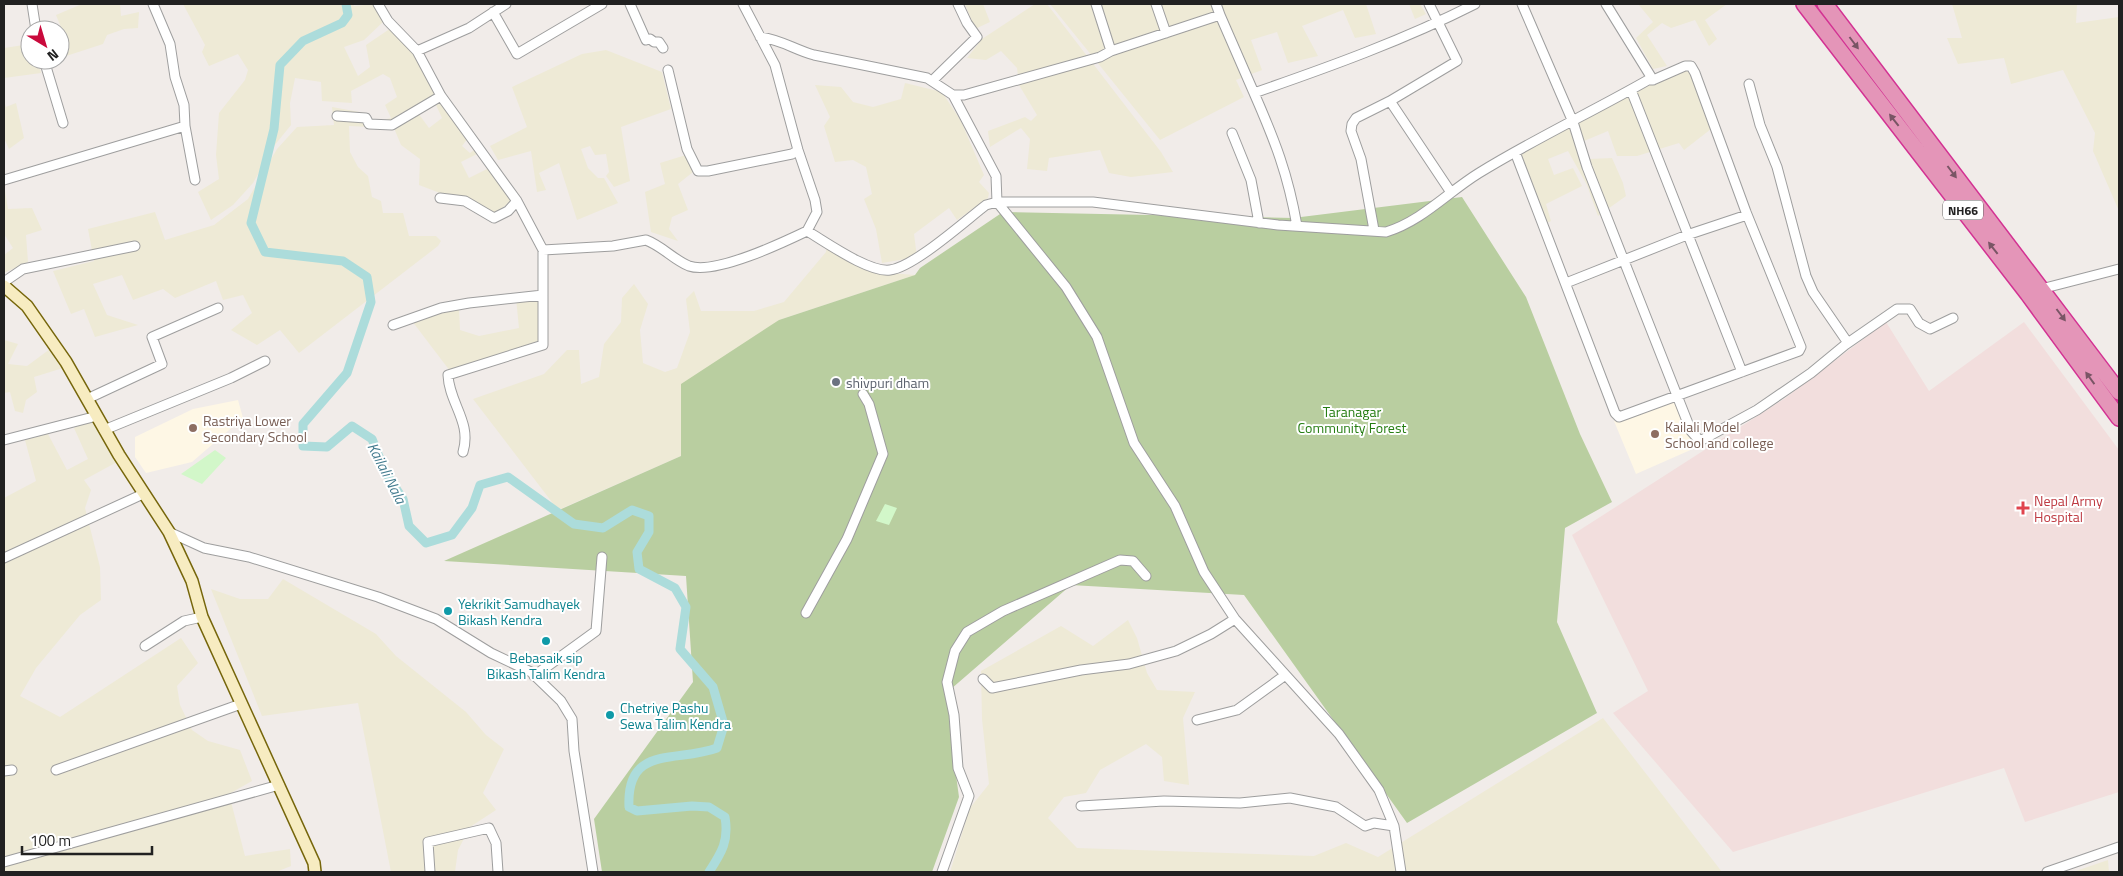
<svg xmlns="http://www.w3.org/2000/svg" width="2123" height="876" font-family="'Titillium Web',sans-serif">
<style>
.education{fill:#fef7e5}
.military{fill:#f2dedd}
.farmland{fill:#eeead6}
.forest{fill:#b9cea0}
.park{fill:#d2f7c9}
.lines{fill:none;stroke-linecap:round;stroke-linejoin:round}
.canal{stroke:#acdcdb;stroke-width:9}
.street-casing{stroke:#9e9e9e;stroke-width:11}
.secondary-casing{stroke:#76660b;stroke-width:14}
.highway-casing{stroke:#d33293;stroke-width:18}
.street{stroke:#fff;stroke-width:9}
.secondary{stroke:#f7ecc1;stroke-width:11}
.highway{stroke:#e495b8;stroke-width:15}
.oneway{fill:#795565}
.worship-dot{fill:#6b7280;stroke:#fff;stroke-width:2}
.education-dot{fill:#8d6e63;stroke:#fff;stroke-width:2}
.health-dot{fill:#e0444e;stroke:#fff;stroke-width:2}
.culture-dot{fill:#0f9aa8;stroke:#fff;stroke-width:2}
.labels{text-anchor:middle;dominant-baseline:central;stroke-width:4;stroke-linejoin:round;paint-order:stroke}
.shield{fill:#fff;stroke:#646464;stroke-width:1}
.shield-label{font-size:12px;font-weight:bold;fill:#212121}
.worship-label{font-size:14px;fill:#5b616d;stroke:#fff;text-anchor:start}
.park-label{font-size:14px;fill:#257d12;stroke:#fff}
.education-label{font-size:14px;fill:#785e54;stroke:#fff;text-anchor:start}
.health-label{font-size:14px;fill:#be3a42;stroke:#fff;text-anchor:start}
.culture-label{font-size:14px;fill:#0d838f;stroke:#fff;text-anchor:start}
.water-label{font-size:15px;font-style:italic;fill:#447c8f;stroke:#fff}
</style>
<rect width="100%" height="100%" fill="#f1ece9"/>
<!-- education -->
<path class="education" d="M1676 398 1695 448 1636 474 1614 421Z
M238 400 243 418 192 462 146 473 135 457V437L193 409Z"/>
<!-- military -->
<path class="military" d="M1886 322 1929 391 2024 322 2119 450V792L2025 822 2004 768 1733 852 1613 713 1648 691 1572 535 1784 399Z"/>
<!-- farmland -->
<path class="farmland" d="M82 4H120L121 16 139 12 138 28 124 29 107 35 103 44 60 58V51L69 47 56 15Z
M183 4H353L354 6 375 4 383 22 364 40 344 47 358 76 370 67 366 45 391 28 416 54 436 93 418 113 429 128 442 118 436 105 443 103 468 138 462 146 470 153 477 148 479 153 461 162 469 178 491 167 512 200 496 213 486 210 467 198 440 193 419 185 420 159 401 145 394 128 349 126 350 152 358 167 368 176 372 197 381 201 383 213H403L409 236H436L441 241 438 246 299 353 280 330 257 345 231 330 252 313 243 295 223 300 216 281 175 298 163 289 133 300 122 275 93 284 107 315 138 325 95 337 84 309 71 314 53 271 94 261 88 229 155 212 165 240 214 225 248 199 277 149 297 127 334 125 332 107 365 113 371 123 391 118 385 105 397 97 390 78 383 74 351 91 352 103 322 101 321 82 295 78 290 103 291 125 274 146 253 183 233 205 211 220 198 192 219 179 216 155 219 113 245 80 248 70 238 54 209 66 202 52 205 45Z
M965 4H983L990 22 975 29Z
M1035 4H1047L1161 152 1173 172 1131 177 1109 173 1100 150 1049 158 1047 171 1027 169 1030 139 1021 128 990 147 988 131 1025 117 1031 121 1037 115 1019 85 1017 68 1001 51 986 60 967 58 982 39Z
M1050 4H1366L1376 34 1355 38 1343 10 1302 26 1318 56 1288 63 1277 32 1251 40 1262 70 1236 80 1244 97 1160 140Z
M1409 4H1420L1426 14 1415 19Z
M1638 4H1727L1705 20 1717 39 1709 46 1695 20 1671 28 1662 23 1647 35 1667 66 1653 69 1636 38 1653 22Z
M1952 4H2080L2077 5 2076 23 2119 17V211L2093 151 2095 133 2063 70 2011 84 2004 58 1958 64 1947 38H1962Z
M30 44V60H38L41 73 4 78V48Z
M606 50 662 72 671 109 621 127 630 181 614 187 606 176 609 172 606 154 595 155 590 146 581 149 588 168 598 178H604L618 203 577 220 559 163 539 173 546 190 537 192 531 151 498 160 490 146 527 127 512 87 582 54Z
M1685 69 1690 72 1711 129 1684 150 1679 143 1637 156H1617L1608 131 1584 141 1589 159 1612 158 1623 183 1626 196 1598 216 1587 185 1568 151 1548 159 1554 175 1573 168 1582 186 1546 204 1551 221 1545 224 1520 154 1652 84Z
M905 83 942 92 961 121 984 175 979 182 989 193 988 198 957 220 949 208 914 234 917 257 882 263 876 229 864 199 872 194 866 167 853 160 835 162 824 126 830 117 815 85 841 87 853 102 873 107 901 99Z
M4 101 6 107 16 103 24 138 9 149 4 138Z
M686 155 693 172 678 184 688 210 672 217 669 229 678 241 651 232 645 192 665 184 660 163Z
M4 185 8 209 32 208 42 230 26 235 28 262 4 273V255L13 248 4 234Z
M827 243 877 272 915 275 779 320 681 456 558 510 473 399 544 374 567 350H579L581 384 599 377 604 344 621 322 622 298 634 284 648 304 640 330 643 363 665 372 677 368 690 332 686 299 694 291 701 311H754L784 302 826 252Z
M539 297 538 341 450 371 412 321 434 314 459 309 460 330 479 336 519 328 516 298Z
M4 340 18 344 8 364 27 366 50 349 63 368 34 377 37 392 26 400 23 413 15 411 10 392 4 393Z
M93 419 117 462 84 480 91 490 85 508 100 567 101 600 80 615 36 668 20 696 60 717 181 638 198 663 177 686 180 705 192 730 208 741 240 750 252 781 229 794 245 856 290 849 291 866 276 872H4V498L36 481 25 440 48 434 67 470 88 459 74 428Z
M283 579 376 634 396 656 466 712 486 735 504 749 483 793 496 810 470 827 458 850 455 872H391L358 703 262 716 211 589 240 599H268Z
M1128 620 1137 638 1147 673 1157 690 1195 692 1183 718 1189 785 1164 781 1162 757 1146 744 1100 770 1086 793 1064 797 1048 818 1077 848 1314 856 1346 843 1378 857 1603 718 1722 872H950L970 808 989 784 982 719 981 671 1061 626 1093 646Z
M2108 860 2109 872H2073Z"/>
<!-- forest -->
<path class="forest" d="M1462 197 1526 297 1580 434 1612 502 1565 528 1557 622 1597 713 1407 823 1244 595 1071 585 951 689 950 731 959 797 932 872H602L594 819 693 682 686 576 444 561 681 456V384L779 320 915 275 920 268 1003 212 1293 218Z"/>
<!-- park -->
<path class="park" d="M215 450 226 458 202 484 181 474Z
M885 504 897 508 889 525 876 521Z"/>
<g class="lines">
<!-- canal -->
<path class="canal" d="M346 4 348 15 342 23 303 41 280 65 274 129 251 223 265 252 343 261 367 277 371 302 347 373 303 424V446L327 447 352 426 372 439 385 472 403 499 409 526 426 543 452 535 472 508 480 485 508 477 574 524 603 528 632 510 649 516V532L637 552 639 569 675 588 686 607 680 649 713 687 724 725 717 748C677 763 626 744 629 807L637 811 692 806 709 807 725 817C729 841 722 852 709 872"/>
<!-- street casing -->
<g class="street-casing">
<path id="street" d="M32 4 36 30
M153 4 170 44 175 77 184 105 185 126 195 180
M378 4 388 21 417 51 441 96 517 201 543 250 613 246 646 240C662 246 674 260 689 266 715 275 782 243 807 231 826 242 869 273 890 270 914 267 965 221 986 205L997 202H1093L1278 225 1386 232C1422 221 1448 192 1479 173 1534 139 1592 112 1648 80H1653L1606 4
M630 4 646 40 650 39 654 42H659L663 48
M743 4 775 65 798 150 815 200 817 212 807 231
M1096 4 1111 51
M1156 4 1166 33
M1216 4 1220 15
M1429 4 1457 61 1390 101 1450 191
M1522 4 1573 122 1587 167 1691 431 1700 441 1757 410 1811 373 1845 345 1897 309H1910L1919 323 1930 329 1953 318
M493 12 517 54 602 4
M760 37C780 39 795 50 814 55L927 78 953 95H964L1100 57 1111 51 1220 15 1254 93C1329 67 1404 40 1475 4
M417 51 469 28 506 4
M44 60 63 123
M668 70 687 149 698 171H708L792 154 798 150
M932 81 977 37 967 23 958 4
M1749 84 1760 125 1777 167 1806 276 1813 292 1848 343
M1631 90 1742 372
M1254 93C1275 141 1288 174 1297 226
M953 95 996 176 997 202 1066 287 1097 337 1134 443 1175 506 1204 572 1235 619 1339 734 1379 790 1394 826 1401 872
M337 116 366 118 369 124 392 125 441 96
M1232 133 1251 180 1259 223
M1515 152 1615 413 1619 417 1799 351 1801 347 1746 212 1695 73 1691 66H1685L1653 80
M4 180 185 126
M440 198 465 201 494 218 508 211 517 201
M1374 230 1361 159 1351 131 1352 124 1356 118 1390 101
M4 282 23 269 135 246
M1566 283 1687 235 1747 215
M2041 289 2119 269
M393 325 441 308 469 303 543 295
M87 399 162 364 152 337 218 308
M104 430 231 378 265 361
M4 440 97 416
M463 452C472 422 449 403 448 375L543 345V250
M169 532 204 548 249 557 378 597 436 619 491 653 531 672 561 701 572 719 574 751 593 872
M4 558 143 494
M806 613 847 539 883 454 869 404 863 394
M145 646 184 621 202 617
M534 676 596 631 602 557
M983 679 992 688 1081 670 1129 664 1176 651 1211 634 1235 619
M1197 720 1237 710 1284 676
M56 770 241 704
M4 771 12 770
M1081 806 1164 801 1240 803 1290 798 1336 807 1365 826 1374 823 1394 826
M4 862 279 785
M430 872 428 842 489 828 496 843 498 872
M942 872 969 796 958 768 954 715 947 682 955 651 967 632 1003 611 1120 560 1133 561 1146 576
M2047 872 2119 847"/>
</g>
<!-- secondary casing -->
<g class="secondary-casing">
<path id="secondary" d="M4 286 27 306 66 362 119 455 169 532 192 581 202 617 314 863 315 872"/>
</g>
<!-- highway casing -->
<g class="highway-casing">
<path id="highway" d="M1804 4 2028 294 2119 418
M1825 4 2119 392"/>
</g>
<!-- street -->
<use href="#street" class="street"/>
<!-- secondary -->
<use href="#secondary" class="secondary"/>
<!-- highway -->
<use href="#highway" class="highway"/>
</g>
<!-- one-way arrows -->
<defs><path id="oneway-solid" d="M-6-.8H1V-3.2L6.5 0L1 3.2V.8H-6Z" transform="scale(1.25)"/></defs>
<g class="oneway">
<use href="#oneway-solid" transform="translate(1854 43) rotate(53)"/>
<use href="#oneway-solid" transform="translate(1894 120) rotate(-128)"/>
<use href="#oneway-solid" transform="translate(1952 172) rotate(53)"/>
<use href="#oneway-solid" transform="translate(1993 248) rotate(-128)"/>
<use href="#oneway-solid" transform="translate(2061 315) rotate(53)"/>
<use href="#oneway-solid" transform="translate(2090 378) rotate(-126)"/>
</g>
<!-- markers -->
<circle class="worship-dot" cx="836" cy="382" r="5"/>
<g class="education-dot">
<circle cx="193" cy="428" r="5"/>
<circle cx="1655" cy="434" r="5"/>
</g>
<path class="health-dot" d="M2020.5 500.5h5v5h5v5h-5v5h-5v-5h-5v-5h5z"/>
<g class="culture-dot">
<circle cx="448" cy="611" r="5"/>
<circle cx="546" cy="641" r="5"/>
<circle cx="610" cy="715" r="5"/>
</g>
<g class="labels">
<!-- shield labels -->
<rect class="shield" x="1943" y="200.5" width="40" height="19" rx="4"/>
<g class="shield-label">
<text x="1963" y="210">NH66</text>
</g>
<!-- worship labels -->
<g class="worship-label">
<text x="846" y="382">shivpuri dham</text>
</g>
<!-- park labels -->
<g class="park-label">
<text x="1352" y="411">Taranagar<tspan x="1352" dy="16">Community Forest</tspan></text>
</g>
<!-- education labels -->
<g class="education-label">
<text x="203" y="420">Rastriya Lower<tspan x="203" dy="16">Secondary School</tspan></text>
<text x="1665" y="426">Kailali Model<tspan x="1665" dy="16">School and college</tspan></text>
</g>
<!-- health labels -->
<g class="health-label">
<text x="2034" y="500">Nepal Army<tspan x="2034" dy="16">Hospital</tspan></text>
</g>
<!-- culture labels -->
<g class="culture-label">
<text x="458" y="603">Yekrikit Samudhayek<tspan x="458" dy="16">Bikash Kendra</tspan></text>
<text x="546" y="657" text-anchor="middle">Bebasaik sip<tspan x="546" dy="16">Bikash Talim Kendra</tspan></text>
<text x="620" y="707">Chetriye Pashu<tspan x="620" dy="16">Sewa Talim Kendra</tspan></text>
</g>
<!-- water labels -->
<g class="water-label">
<text transform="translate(387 473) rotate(63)">Kailali Nala</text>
</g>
</g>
<!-- border -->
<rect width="2123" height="876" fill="none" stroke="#212121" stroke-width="10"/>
<!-- north arrow -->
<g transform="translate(45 45) rotate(142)"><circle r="24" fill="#ffffff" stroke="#a6a6a6"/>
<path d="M0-4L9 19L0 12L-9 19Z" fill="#c90a3c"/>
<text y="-8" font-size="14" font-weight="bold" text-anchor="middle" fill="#212121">N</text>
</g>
<!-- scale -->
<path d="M22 846v8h130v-8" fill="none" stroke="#212121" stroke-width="2.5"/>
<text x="30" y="846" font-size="15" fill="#212121" stroke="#ffffff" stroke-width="4" paint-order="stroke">100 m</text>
</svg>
